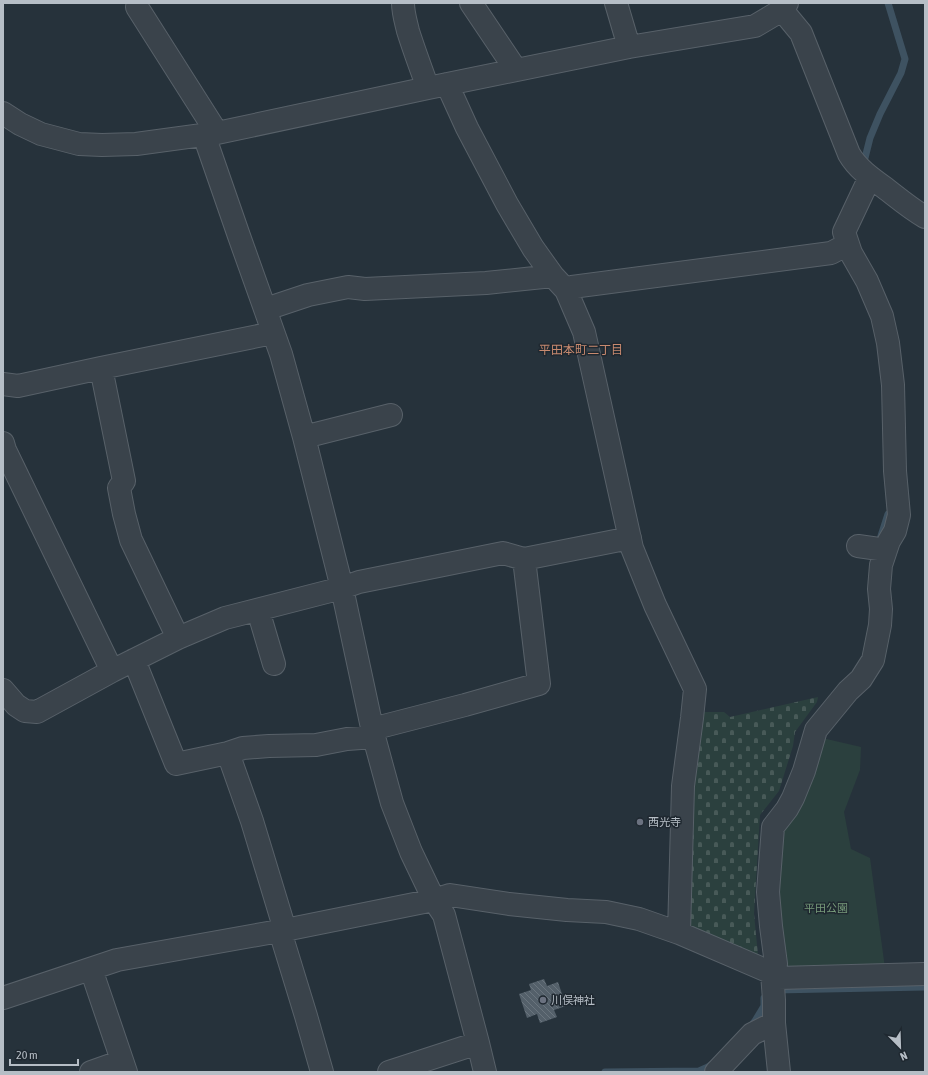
<svg xmlns="http://www.w3.org/2000/svg" width="928" height="1075" font-family="'Asap Condensed','Noto Sans JP',sans-serif">
<style>
.cemetery{fill:url(#cemetery-stones)}
.park{fill:#2b403e}
.lines{fill:none;stroke-linecap:round;stroke-linejoin:round}
.stream{stroke:#3e5261;stroke-width:7}
.building{fill:url(#building-back-hatch)}
.minor-casing{stroke:#586169;stroke-width:24}
.minor{stroke:#3a434b;stroke-width:22}
.worship-dot{fill:#6b7280;stroke:#1f2830;stroke-width:1.5}
.labels{text-anchor:middle;dominant-baseline:central;stroke-width:3;stroke-linejoin:round;paint-order:stroke}
.poi-label{font-size:11px;fill:#b6bec6;stroke:#1f2830;text-anchor:start}
.park-label{font-size:11px;fill:#779a7a;stroke:#1f2830}
.neighbourhood-label{font-size:12px;fill:#c88a6f;stroke:#1f2830}
</style>
<defs>
<pattern id="cemetery-stones" width="16" height="16" patternUnits="userSpaceOnUse"><rect width="16" height="16" fill="#2b403e"/><path d="M2 7V4a2 2 0 0 1 4 0v3zM10 15v-3a2 2 0 0 1 4 0v3z" fill="#485a58"/></pattern>
<pattern id="building-back-hatch" width="6" height="6" patternUnits="userSpaceOnUse"><rect width="6" height="6" fill="#54606a"/><path d="M-1 5l2 2M0 0l6 6M5-1l2 2" fill="none" stroke="#6a757e"/></pattern>
</defs>
<rect width="100%" height="100%" fill="#26323b"/>
<!-- cemetery -->
<path class="cemetery" d="M818 697 817 702 795 732 793 746 779 791 760 815 754 914 758 955 690 927 688 894 690 787 700 712H724L730 717Z"/>
<!-- park -->
<path class="park" d="M818 737 861 747 860 770 844 812 851 849 870 858 885 968 790 971 783 962 775 908 778 830Z"/>
<g class="lines">
<!-- stream -->
<path class="stream" d="M863 166 870 138 880 114 901 73 905 59 888 3
M880 539 888 514
M775 990 925 987
M751 1026 755 1021 764 1006V998
M605 1072 699 1071 708 1067 714 1063"/>
</g>
<!-- building -->
<path class="building" d="M544 979 547 986 558 982 566 1006 554 1010 557 1017 540 1023 537 1014 527 1018 519 994 531 990 529 984Z"/>
<g class="lines">
<!-- minor casing -->
<g class="minor-casing">
<path id="minor" d="M403 3C403 13 406 22 408 31 414 50 421 69 428 88
M471 3 516 70
M616 3 629 47
M137 7 217 133
M782 10 801 33 849 154C857 168 871 178 885 188 898 198 911 209 925 217
M447 84 467 128 507 204 533 248 553 276 566 290 584 332 632 548 655 605 695 689 692 718 683 786 679 933
M3 113 20 124 41 134 79 144 102 145 136 144 217 133 428 88 629 47 755 26 782 10 787 3
M204 135 239 236 281 354 304 437 342 588 374 737 392 803 411 852 434 900 444 915 478 1043 485 1072
M566 290 572 287 831 253 848 244
M266 309 308 295 348 287 365 289 486 283 553 276
M101 368 124 481 119 488 124 514 131 540 178 638
M3 384 18 386 101 368 273 333
M304 437 391 415
M3 443 5 450 112 671
M858 546 886 550
M258 610 274 664
M134 660 176 764 228 753 243 748 269 746 316 745 347 739 374 737
M3 690 16 705 25 711 37 712 112 671 178 638 225 618 342 588 359 582 503 553 524 559 630 538
M372 729 465 705 539 684 524 559
M228 753 252 821 285 930
M280 931 306 1016 322 1072
M91 969 126 1072
M3 998 117 960 285 930 434 900 450 895 509 904 567 910 606 912 639 919 679 933 772 973 778 978 925 974
M91 1072 122 1061
M389 1072 478 1043
M716 1072 752 1034 774 1023
M779 1072 774 1023V1000L772 973 776 964 771 926 768 892 773 827 787 809 793 798 804 771 816 730 848 691 861 679 873 660 880 625 881 609 879 589 881 565 889 541 895 531 899 515 895 471 893 385 888 343 882 316 867 281 851 253 844 232 870 177"/>
</g>
<!-- minor -->
<use href="#minor" class="minor"/>
</g>
<!-- markers -->
<g class="worship-dot">
<circle cx="640" cy="822" r="4"/>
<circle cx="543" cy="1000" r="4"/>
</g>
<g class="labels">
<!-- poi labels -->
<g class="poi-label">
<text x="648" y="822">西光寺</text>
<text x="551" y="1000">川俣神社</text>
</g>
<!-- park labels -->
<g class="park-label">
<text x="826" y="908">平田公園</text>
</g>
<!-- neighbourhood labels -->
<g class="neighbourhood-label">
<text x="581" y="350">平田本町二丁目</text>
</g>
</g>
<!-- border -->
<rect width="928" height="1075" fill="none" stroke="#b6bec6" stroke-width="8"/>
<!-- north arrow -->
<g transform="translate(900 1047) rotate(157)" stroke="#1f2830" stroke-width="3" paint-order="stroke">
<path d="M0-3L7 15L0 10L-7 15Z" fill="#b6bec6"/>
<text y="-6" font-size="11" font-weight="bold" text-anchor="middle" fill="#b6bec6">N</text>
</g>
<!-- scale -->
<path d="M10 1059v6h68v-6" fill="none" stroke="#b6bec6" stroke-width="2"/>
<text x="16" y="1059" font-size="12" fill="#b6bec6" stroke="#1f2830" stroke-width="3" paint-order="stroke">20 m</text>
</svg>
